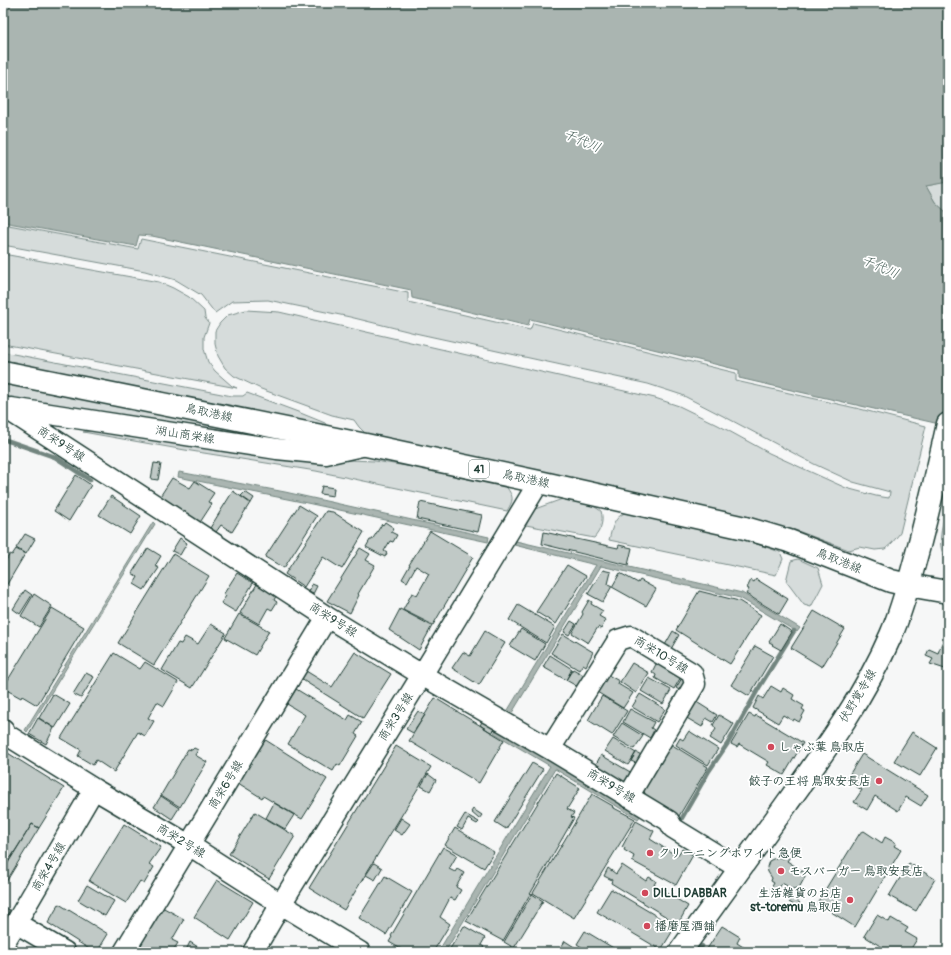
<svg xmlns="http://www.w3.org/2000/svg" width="951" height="955" font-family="Pangolin,'Klee One',sans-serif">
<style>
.green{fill:#d6dcdb;stroke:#7a8c88}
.water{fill:#aab5b1;stroke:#72857f}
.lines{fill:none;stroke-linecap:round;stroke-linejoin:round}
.stream{stroke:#72857f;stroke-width:4.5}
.building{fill:#c0c9c6;stroke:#1f3d34}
.minor-casing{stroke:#1f3d34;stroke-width:23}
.major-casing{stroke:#1f3d34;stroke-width:25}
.minor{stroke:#fff;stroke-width:20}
.major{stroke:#fff;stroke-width:22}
.poi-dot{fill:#d1495b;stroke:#fff;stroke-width:1.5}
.labels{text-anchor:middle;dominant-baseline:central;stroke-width:3.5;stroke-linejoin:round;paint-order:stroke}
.shield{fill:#fff;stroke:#627771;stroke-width:1}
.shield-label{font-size:11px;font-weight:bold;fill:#1f3d34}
.street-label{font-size:12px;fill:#1f3d34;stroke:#fff}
.poi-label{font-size:12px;font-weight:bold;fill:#1f3d34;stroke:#fff;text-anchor:start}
.water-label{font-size:13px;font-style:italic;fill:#49615a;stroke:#fff}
</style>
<rect width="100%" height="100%" fill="#f6f7f7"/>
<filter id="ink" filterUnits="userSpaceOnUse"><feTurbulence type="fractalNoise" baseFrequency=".025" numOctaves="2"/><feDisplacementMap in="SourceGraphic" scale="8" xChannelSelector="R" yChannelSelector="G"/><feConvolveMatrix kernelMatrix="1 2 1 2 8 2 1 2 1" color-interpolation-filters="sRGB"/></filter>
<g filter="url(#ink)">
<!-- green -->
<path class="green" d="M945 182H948V214L935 202 926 186Z
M3 224 138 249 141 239 408 293V302L530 330 533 323 736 373V381L860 409 926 426 900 533 892 543 885 549 875 550 860 547 849 550 795 530 370 438 359 427 354 420 332 415 261 389 234 376 225 368 218 356 215 344V331L220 323 228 315 246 310 279 312 655 398 679 406 718 425 769 453 846 488 876 496 889 498 890 492 853 482 814 464 727 418 682 395 648 384 415 333 350 317 268 300 232 301 215 313 201 295 176 280 145 271 3 245Z
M3 254 159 282 173 288 189 297 204 311 205 318 209 323 204 337V349L208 362 215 371 232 386 237 388 3 344Z
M3 352 232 396H243L247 393 298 412 325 423 328 428 3 366Z
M3 380 321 447 3 398Z
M96 430 322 459 375 461 444 472 505 484C513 498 515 497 507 511L316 471 185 450 83 432Z
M565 498 592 505 601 511C604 521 601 530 594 538L526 525 535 509Z
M948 505V562C934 546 943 523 948 505Z
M628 512 737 537 780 552 783 559 776 575 609 540C612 529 614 515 628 512Z
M798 559 818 568 823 584 811 607 804 605 786 581 791 561Z"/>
<!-- water -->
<path class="water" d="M3 3H948V182L926 186 935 202 948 214V426L739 378V370L530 319 528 326 412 298 411 290 152 236 139 235 136 246 3 222Z
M179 472 285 492 489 537 488 542 307 503 178 477Z
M153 522 155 524 27 732 25 730Z
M516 541 742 593 800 628 797 632 740 598 601 566 501 731 641 815 638 819 555 769 445 952H438L550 766 494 733 596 565 514 545Z"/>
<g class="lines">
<!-- stream -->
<path class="stream" d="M3 439 55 457 90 480
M678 825 709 771 728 743 760 686 794 631
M698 952 702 946"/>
</g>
<!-- building -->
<path class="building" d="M154 463 161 464 158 480 151 479Z
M76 475 91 485 69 521 54 511Z
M172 478 190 488 195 481 214 493 208 502 212 504 199 524 159 498Z
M322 486 334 488 333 496 320 494Z
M233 491 250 503 232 532 221 525 216 532 210 528Z
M245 492 254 498 251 503 241 496Z
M111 496 141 516 130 534 99 515Z
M420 502 482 515 478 532 417 519Z
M299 505 317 516 284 568 265 557Z
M326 511 333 512 364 532 342 569 323 557 304 587 285 574Z
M385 522 394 528 391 532 397 535 393 542 390 541 384 551 387 553 385 557 366 547 370 540H372L382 524 383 525Z
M430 531 473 557 433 625 403 610 412 593 417 595 429 574 416 566 407 582 402 579 410 565H409Z
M544 532 618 548 619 545 632 548 628 565 542 544Z
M25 534 35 539 26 554 16 548Z
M180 538 187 543 180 555 172 551Z
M148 548 161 556 155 566 159 568 144 590 134 584 138 577 132 573Z
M360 548 370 554 366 560 375 565 358 594 359 595 350 613 327 601Z
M16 549 25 554 3 591V565L10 554 12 555Z
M173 554 209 576 154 665 118 643Z
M567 565 586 576 556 624 536 612Z
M603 570 611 572 608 584 612 586 603 602 588 594Z
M237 573 253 583 236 612 221 603 226 596 223 595Z
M620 573 638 583 640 580 656 589 646 606 612 587Z
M756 579 788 599 779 614 746 594 749 589 747 588 751 580 754 582Z
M257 584 276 596 274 600 277 602 272 610 268 608 259 624 240 613Z
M312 584 317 586 313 594 309 592Z
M25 590 32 595 20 614 13 609Z
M699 591 739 601 761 615 730 664 676 630Z
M34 594 52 606 39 627 21 616Z
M589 600 592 602 591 604 603 611 599 616 606 620 601 629 598 627 588 643 572 633 583 614 582 612Z
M518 605 555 627 546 643 509 620Z
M52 608 84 627 37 705 22 696 21 698 3 688Z
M400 609 432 626 419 650 389 630Z
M814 611 845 629 822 667 791 648Z
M239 614 269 631 255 655 225 638Z
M571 621 576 624 569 635 564 632Z
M211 624 226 633 192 688 162 670 178 643 181 644 185 637 198 644Z
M780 624 792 632 781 650 772 645 773 644 769 642Z
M948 628V670L930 664 933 659 926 656 929 649 938 653Z
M521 629 545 644 535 661 510 646Z
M485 631 505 643 479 685 452 668 463 652 470 656Z
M673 631 679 635 671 649 665 645Z
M563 634 593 652 586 666 583 664 579 670 551 653Z
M755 646 773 656 749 696 731 685Z
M355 652 391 674 363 718 301 679 306 671 332 687Z
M114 653 140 669 145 662 178 682 164 706 157 702 148 718 154 721 145 736 138 732 114 772 96 760 93 765 78 756 81 750 61 738Z
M550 655 572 669 566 680 543 667Z
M658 660 682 675 674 689 655 678 656 675 652 672Z
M632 663 649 673 636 693 620 682Z
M573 669 587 677 580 688 566 680Z
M86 673 94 677 81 698 73 694Z
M608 675 619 681 618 684 633 693 623 708 597 692Z
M649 678 671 690 663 704 641 691Z
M682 678 684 679 686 686 682 692 676 688Z
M771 686 781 692 783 688 794 695 792 699 804 706 802 709 805 711 799 722 794 719 793 721 783 715 778 723 753 708 759 696 763 699Z
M296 689 347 720 350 715 362 722 355 734 358 736 340 766 337 764 333 771 288 744 305 715 287 704Z
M53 694 70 704 55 728 39 718Z
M640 694 665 709 657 722 632 707Z
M602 696 627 711 612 735 588 720Z
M435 698 504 740 479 783 409 741Z
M695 701 717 715 713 722 706 718 702 727 685 717Z
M630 709 654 722 651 728 654 730 650 738 623 722Z
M418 711 425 715 413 733 406 729Z
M749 714 755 717 756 715 803 743 784 775 767 765 769 762 739 744 737 747 731 744Z
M719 715 734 724 721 745 710 738 716 729 713 725Z
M38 718 54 728 46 744 29 734Z
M484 719 495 728 492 733 480 725Z
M622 723 643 736 634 749 613 737Z
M689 731 718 749 708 765 676 745 680 738 683 740Z
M912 732 937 748 920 776 894 761Z
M264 739 327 779 302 819 263 796 262 798 238 783Z
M613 739 636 753 628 765 605 751Z
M669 743 708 767 679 816 647 798 643 789Z
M396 746 431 767 344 910 309 888Z
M194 748 198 750 195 755 207 762 180 807 161 795 188 749 192 750Z
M3 750 64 788 39 828 32 824 3 870Z
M636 752 643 756 638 764 631 761Z
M862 754 928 795 921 806 906 797 898 811 875 796 867 810 854 802 862 790 846 780Z
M601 755 632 773 627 782 618 784 594 768Z
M532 763 543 769 506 829 495 822Z
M556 773 580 788 567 809 574 813 571 817 574 818 503 941 466 921Z
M428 774 436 780 430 791 421 786Z
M592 794 613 806 612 807 635 819 574 918 533 893Z
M161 796 179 808 172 819 154 807Z
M274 803 294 815 285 829 266 818Z
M473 809 482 815 479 819 471 812Z
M255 812 295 836 269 879 229 854Z
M465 814 479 822 477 824 468 819 462 830 457 827Z
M401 818 410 824 402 835 394 830Z
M636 821 654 831 650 839 677 856 682 849 693 855 676 885 632 861 634 856 624 850 625 848 622 847Z
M32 824 39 828 3 887V871Z
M124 824 161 847 149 864 154 867 144 884 140 881 126 903 89 881Z
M455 828 494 852 484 868 445 845Z
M864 831 882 843 885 837 896 843 894 846 901 850 855 927 817 903 860 833Z
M443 847 457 855 449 869 455 872 457 869 464 873 456 887 461 890 455 900 450 898 440 917 450 924 433 952H406L389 942 392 937 391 936Z
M785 855 790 857 787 861 804 872 805 877 799 888 792 889 782 883 776 894 770 890 774 883 771 881 772 878 768 872 767 867 769 861 773 859 779 857 783 859Z
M374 863 382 868 375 880 366 875Z
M909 863 935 879 916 911 889 896Z
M622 865 646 881 649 877 656 881 654 885 688 906 678 924 611 883 612 880 604 876 608 868 616 874Z
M385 876 412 892 386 935 359 918Z
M217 880 253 902 230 940 194 917Z
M87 885 114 901 105 916 78 900Z
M611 889 675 927 661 950 597 912Z
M532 894 543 901 514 948 504 942Z
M792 898 800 903 797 907 789 902Z
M59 904 108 934 97 952H94L48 923Z
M3 907 10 910 3 922Z
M162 907 184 919 172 940 178 943 172 952H169L165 950 163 952H136Z
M877 915 889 922 891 918 908 928 905 932 917 939 909 952H890L864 936Z
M464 926 485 938 481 945 484 947 481 952H448Z
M722 926 740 937 737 943 751 952H705Z
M585 931 620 952H589L577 944Z
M565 941 582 952H558Z
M190 942 206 952H185Z"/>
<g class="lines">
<!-- minor casing -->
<g class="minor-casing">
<path id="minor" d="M4 407 327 617 422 675 550 749 669 821 673 828 740 869
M11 408 277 449 326 454 366 445
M3 729 7 735 94 789 189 845 281 904 360 952
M550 749 618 640 631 636 692 673 695 684 628 797
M16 923 65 952
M3 945 94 789
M124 952 327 617
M253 952 281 904 422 675 539 482"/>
</g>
<!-- major casing -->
<g class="major-casing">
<path id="major" d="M3 372 88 389 366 445 539 482 745 528 789 541 891 581 908 585 948 592
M680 952C716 902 752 852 788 802 826 749 865 695 891 635 902 610 909 583 916 557 928 513 938 468 948 424"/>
</g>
<!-- minor -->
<use href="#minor" class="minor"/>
<!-- major -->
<use href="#major" class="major"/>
</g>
</g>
<!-- markers -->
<g class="poi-dot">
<circle cx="771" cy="747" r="4"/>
<circle cx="879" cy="781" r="4"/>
<circle cx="650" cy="853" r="4"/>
<circle cx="781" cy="871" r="4"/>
<circle cx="645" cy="893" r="4"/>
<circle cx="850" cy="900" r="4"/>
<circle cx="647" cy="926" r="4"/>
</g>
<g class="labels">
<!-- shield labels -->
<rect class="shield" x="469" y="460" width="20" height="18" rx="3"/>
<g class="shield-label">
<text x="479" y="469">41</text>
</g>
<!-- street labels -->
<g class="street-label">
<text transform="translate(209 413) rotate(12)">鳥取港線</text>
<text transform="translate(185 435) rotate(9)">湖山商栄線</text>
<text transform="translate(61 444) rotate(33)">商栄9号線</text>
<text transform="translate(526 479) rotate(12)">鳥取港線</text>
<text transform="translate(839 561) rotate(22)">鳥取港線</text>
<text transform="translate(333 620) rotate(32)">商栄9号線</text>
<text transform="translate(661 655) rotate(31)">商栄10号線</text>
<text transform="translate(858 696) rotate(-59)">伏野覚寺線</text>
<text transform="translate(396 717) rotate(-58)">商栄3号線</text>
<text transform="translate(226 785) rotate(-59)">商栄6号線</text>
<text transform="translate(611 786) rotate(31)">商栄9号線</text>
<text transform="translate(181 841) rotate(31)">商栄2号線</text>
<text transform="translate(49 867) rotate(-60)">商栄4号線</text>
</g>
<!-- poi labels -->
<g class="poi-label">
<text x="779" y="747">しゃぶ葉 鳥取店</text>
<text x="871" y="781" text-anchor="end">餃子の王将 鳥取安長店</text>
<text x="658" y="853">クリーニングホワイト急便</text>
<text x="789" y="871">モスバーガー 鳥取安長店</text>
<text x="653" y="893">DILLI DABBAR</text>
<text x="842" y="893" text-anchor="end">生活雑貨のお店<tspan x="842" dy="14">st-toremu 鳥取店</tspan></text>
<text x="655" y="926">播磨屋酒舗</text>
</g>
<!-- water labels -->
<g class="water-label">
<text transform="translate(582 141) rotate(23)">千代川</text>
<text transform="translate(880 267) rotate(23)">千代川</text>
</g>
</g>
<!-- margin -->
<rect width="951" height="955" fill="none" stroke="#fff" stroke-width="16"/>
<rect x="8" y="8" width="935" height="939" fill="none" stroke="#1f3d34" stroke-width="1.5" filter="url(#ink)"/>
</svg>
